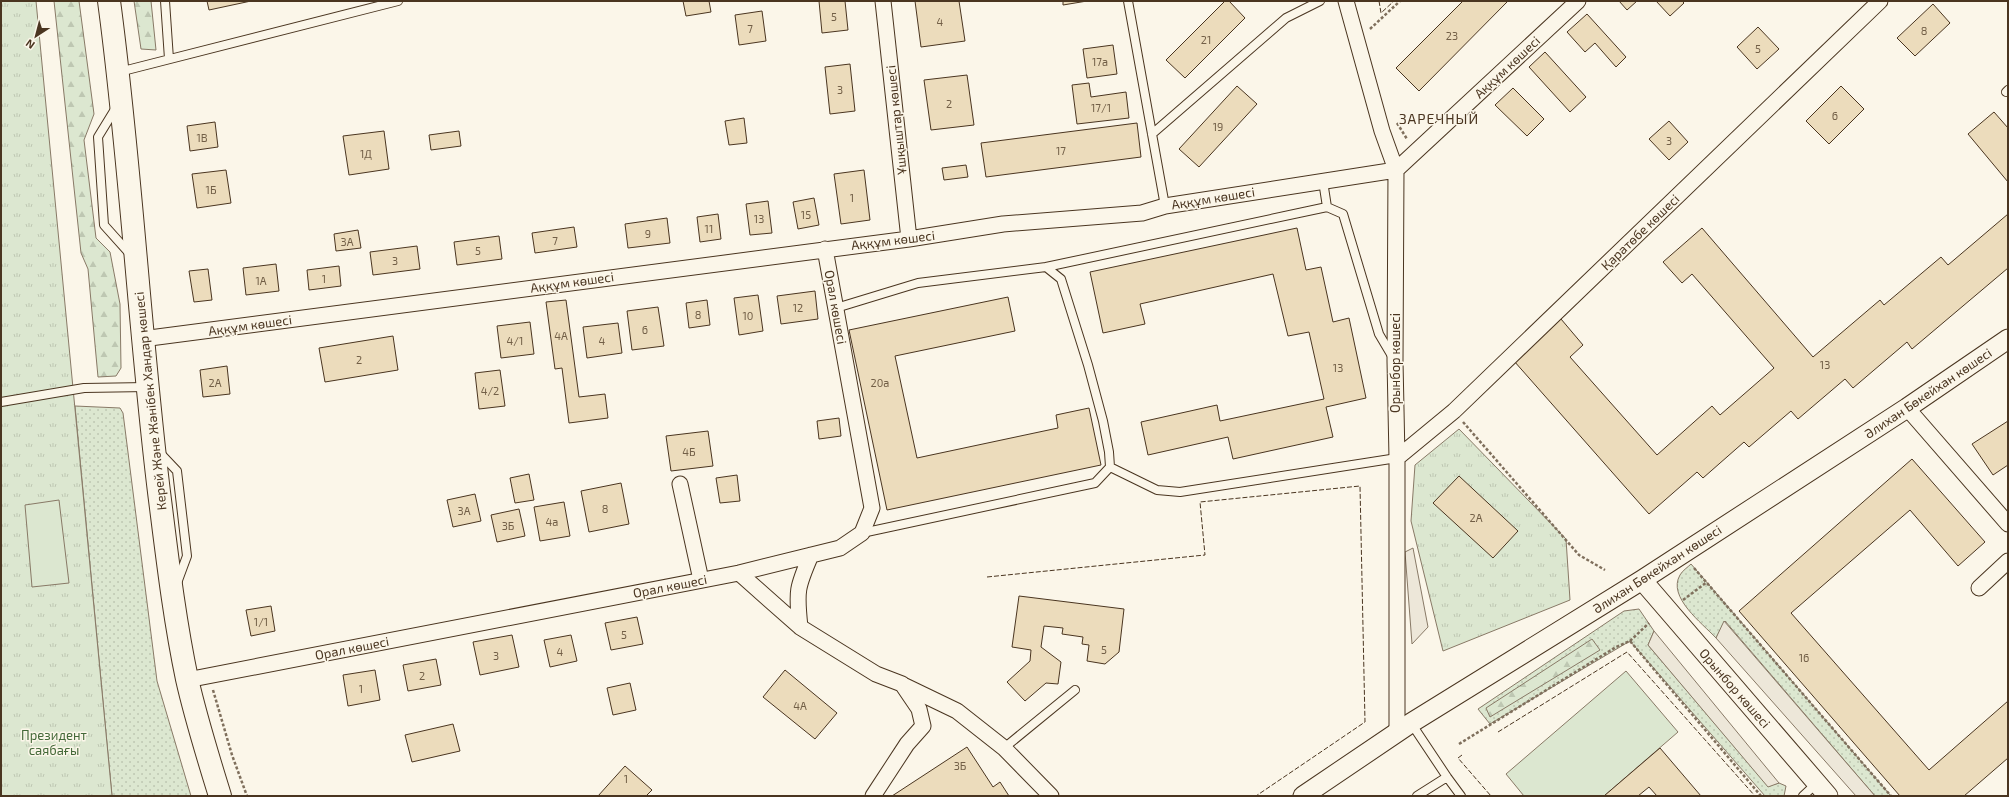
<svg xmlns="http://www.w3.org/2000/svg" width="2009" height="797" font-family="'Exo 2',sans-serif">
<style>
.grass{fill:url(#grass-dots);stroke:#887966}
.forest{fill:url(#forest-firs);stroke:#887966}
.park{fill:url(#park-tufts);stroke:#887966}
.pitch{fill:#dce7d0;stroke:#887966}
.parking{fill:#ede7d9;stroke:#887966}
.building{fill:#ecdcbc;stroke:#4a3520}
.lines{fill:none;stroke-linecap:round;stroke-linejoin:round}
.service-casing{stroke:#4a3520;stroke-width:10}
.minor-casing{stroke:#4a3520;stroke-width:17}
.tertiary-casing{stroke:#4a3520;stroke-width:21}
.secondary-casing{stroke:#4a3520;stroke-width:24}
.path{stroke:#7f6f5c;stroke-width:2.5;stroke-dasharray:3 2;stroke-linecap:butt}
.service{stroke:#fbf6e9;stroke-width:8}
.minor{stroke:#fbf6e9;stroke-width:15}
.tertiary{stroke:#fbf6e9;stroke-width:19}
.secondary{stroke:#fbf6e9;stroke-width:22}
.fence{stroke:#4a3520;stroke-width:1;stroke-dasharray:5 2;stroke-linecap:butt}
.labels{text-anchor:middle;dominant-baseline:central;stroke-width:3;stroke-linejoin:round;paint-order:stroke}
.number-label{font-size:11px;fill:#725f47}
.street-label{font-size:13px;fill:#4a3520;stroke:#fbf6e9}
.park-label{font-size:13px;fill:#436837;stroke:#fbf6e9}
.neighbourhood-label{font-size:14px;letter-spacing:1px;fill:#4a3520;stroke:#fbf6e9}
</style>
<defs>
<pattern id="grass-dots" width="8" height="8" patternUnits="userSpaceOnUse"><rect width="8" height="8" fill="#dce7d0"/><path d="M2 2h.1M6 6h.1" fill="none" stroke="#bec7b2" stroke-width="1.8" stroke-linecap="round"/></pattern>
<pattern id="forest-firs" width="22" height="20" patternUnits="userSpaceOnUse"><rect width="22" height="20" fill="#dce7d0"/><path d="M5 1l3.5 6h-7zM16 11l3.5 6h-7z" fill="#bec7b2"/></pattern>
<pattern id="park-tufts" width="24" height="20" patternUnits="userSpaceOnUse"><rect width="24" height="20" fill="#dce7d0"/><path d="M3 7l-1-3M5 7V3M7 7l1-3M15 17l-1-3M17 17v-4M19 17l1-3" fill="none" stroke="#bec7b2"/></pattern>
</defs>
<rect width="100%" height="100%" fill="#fbf6e9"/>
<!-- grass -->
<path class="grass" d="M75 406 120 408 123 413 157 681 191 796H112Z
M1691 564 1891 796H1875L1725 621 1716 638C1702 623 1667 597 1680 575 1682 571 1688 567 1691 564Z
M1639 609 1654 631 1648 645 1768 786 1779 783 1786 786 1784 796H1765L1630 641 1490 724 1478 709 1624 611Z"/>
<!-- forest -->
<path class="forest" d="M54 1H79L94 114 84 140 96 238 110 252 120 304 121 368 116 376 98 377 88 269 81 253Z
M134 1H151L156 50 141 49Z
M1592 639 1600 650 1490 717 1486 708Z"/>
<!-- park -->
<path class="park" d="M1 1H36L112 796H1Z
M1459 429 1566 539 1570 600 1443 651 1411 521 1415 465Z"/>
<!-- pitch -->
<path class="pitch" d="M59 500 69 583 32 587 25 505Z
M1626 671 1678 732 1604 796H1524L1506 774Z"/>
<!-- parking -->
<path class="parking" d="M1413 548 1428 627 1412 644 1405 552Z
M1724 621 1875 796H1856L1716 638Z
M1654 631 1779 783 1768 787 1648 645Z"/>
<!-- building -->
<path class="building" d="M207 1H251L209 10Z
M683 1H709L711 12 686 16Z
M819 1H845L848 30 822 33Z
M915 1H959L965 41 921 47Z
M1063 1H1087L1063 5Z
M1225 1H1229L1245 18 1185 78 1166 60Z
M1463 1H1508L1419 91 1396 68Z
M1619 1H1637L1627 10Z
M1656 1H1682L1684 3 1670 16Z
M1933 4 1950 23 1915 56 1897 38Z
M762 11 766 41 739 45 735 15Z
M1587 14 1626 57 1616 67 1595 43 1585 52 1567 32Z
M1758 27 1779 49 1757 69 1737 47Z
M1113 45 1117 74 1087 78 1083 49Z
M1545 52 1586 97 1570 112 1529 67Z
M850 64 855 111 830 114 825 67Z
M967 75 974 125 931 130 924 80Z
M1089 83 1091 97 1126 92 1129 118 1077 124 1072 85Z
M1237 86 1257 104 1199 167 1179 149Z
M1841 86 1864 109 1829 144 1806 121Z
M1513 88 1544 119 1527 136 1495 105Z
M1994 112 2008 128V182L1968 134Z
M744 118 747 143 729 145 725 121Z
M1669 121 1688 142 1669 160 1649 139Z
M215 122 218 147 190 151 187 126Z
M1137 123 1141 157 986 177 981 143Z
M384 131 389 169 349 175 343 136Z
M459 131 461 146 431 150 429 135Z
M966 165 968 177 944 180 942 168Z
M226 170 231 203 197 208 192 174Z
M864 170 870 220 841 224 834 174Z
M814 198 819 225 798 229 793 202Z
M768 201 772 233 750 235 746 204Z
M718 214 721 239 700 242 697 217Z
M2008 214V268L1912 349 1907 342 1853 388 1845 379 1798 419 1791 411 1749 447 1744 442 1703 478 1697 472 1649 514 1514 361 1561 319 1583 345 1570 357 1657 455 1712 406 1720 415 1774 368 1692 274 1682 283 1663 262 1702 228 1813 357 1880 300 1884 305 1941 257 1948 265Z
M667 218 670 243 628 248 625 224Z
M574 227 577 247 535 253 532 233Z
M1297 228 1306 270 1321 267 1333 322 1349 318 1366 398 1326 407 1333 437 1233 459 1228 437 1148 455 1141 422 1217 405 1220 421 1324 399 1309 332 1288 336 1273 274 1140 304 1145 324 1103 333 1090 272Z
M358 230 361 248 336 251 334 234Z
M499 236 502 259 457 265 454 242Z
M417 246 420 269 373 275 370 252Z
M276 264 279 291 246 295 243 268Z
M339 266 341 286 309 290 307 270Z
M208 269 212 300 194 302 189 271Z
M815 291 818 319 781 324 777 296Z
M758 295 763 331 739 335 734 298Z
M1008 297 1015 331 895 356 917 458 1058 428 1056 415 1089 408 1101 465 887 510 849 330Z
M566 300 579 397 605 394 608 418 569 423 562 368 555 369 546 302Z
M707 300 710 325 689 328 686 303Z
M658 307 664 346 632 350 627 311Z
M530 322 534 354 501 358 497 326Z
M618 323 622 353 587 358 583 327Z
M393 336 398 370 325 382 319 348Z
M227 366 230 394 203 397 200 370Z
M500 370 505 406 479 409 475 373Z
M839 418 841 436 819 439 817 421Z
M2008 421V465L1993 475 1972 444Z
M708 431 713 466 671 471 666 436Z
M1912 459 1985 542 1958 566 1910 510 1791 613 1929 770 2008 701V758L1964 796H1900L1739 611Z
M529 474 534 500 515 503 510 478Z
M737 475 740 501 720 503 716 478Z
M1459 476 1518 531 1493 558 1433 503Z
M621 483 629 524 589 532 581 491Z
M475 494 481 521 453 527 447 500Z
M564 502 570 536 540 541 534 507Z
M519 509 525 536 497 542 491 515Z
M1019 596 1124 609 1119 652 1105 664 1087 661 1089 645 1082 644 1083 637 1062 634 1063 628 1044 626 1041 647 1061 662 1058 684 1046 683 1025 701 1007 682 1030 661 1031 650 1012 647Z
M271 606 275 631 251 636 246 610Z
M637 617 643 644 611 650 605 623Z
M512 635 519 667 480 675 473 642Z
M571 635 577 661 550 667 544 640Z
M436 659 441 685 408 691 403 665Z
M375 670 380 700 348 706 343 675Z
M785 670 837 713 815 739 763 697Z
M630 683 636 710 613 715 607 688Z
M453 724 460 751 412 762 405 735Z
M967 747 993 787 1000 782 1009 796H892Z
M1660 748 1701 796H1657L1649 787 1638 796H1604Z
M625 766 652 790 646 796H598Z"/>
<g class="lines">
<!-- service casing -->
<g class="service-casing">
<path id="service" d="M165 1 169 59
M1128 1 1165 206
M119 72 398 1
M2006 92 2008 90
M117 106 98 137 104 225 130 254
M1152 134 1286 18 1320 1
M1323 181 1327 207
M1046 267 1327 207 1343 214 1379 334 1392 356
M836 308 918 283 1046 267 1061 279 1088 365 1103 421 1109 452 1110 467 1095 483 862 533
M1 402 84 388 147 387
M159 452 177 471 187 556 177 583
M1110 467 1157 490 1180 492 1397 458
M1411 723 1447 777
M1004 748 1075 690
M1417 796 1447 777 1461 796
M1803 796 1817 783"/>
</g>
<!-- minor casing -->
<g class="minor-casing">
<path id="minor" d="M883 1 909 239
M1346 1 1382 131 1396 170 1395 361 1397 458V732
M142 339 909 239 1003 224 1142 213 1165 206 1396 170 1578 1
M1907 408 2008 524
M1397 458 1454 411 1880 1
M680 484 701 580
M739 573 800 627 876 674 902 684 919 709 923 726 907 744 873 796
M1979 588 2008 561
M800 627C796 591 797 587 811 555
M187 680 739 573 840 548 862 533 872 508 825 249
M903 685 957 711 1004 748 1051 796"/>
</g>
<!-- tertiary casing -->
<g class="tertiary-casing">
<path id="tertiary" d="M1642 580 1828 796
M1303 796 1411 723 1642 580 1907 408 2008 339"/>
</g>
<!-- secondary casing -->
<g class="secondary-casing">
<path id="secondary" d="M109 1C131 164 139 328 159 492 167 555 174 617 187 679 196 719 208 757 220 796"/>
</g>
<!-- path -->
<path class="path" d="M1370 29 1400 1
M1397 123 1407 139
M1463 422 1579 555 1605 570
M1694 568 1891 796
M1683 600 1707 582
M1630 641 1649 623
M213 690 232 755 247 796
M1459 744 1616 647 1630 641 1761 796"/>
<!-- service -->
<use href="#service" class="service"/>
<!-- minor -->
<use href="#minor" class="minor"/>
<!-- tertiary -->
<use href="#tertiary" class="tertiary"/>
<!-- secondary -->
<use href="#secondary" class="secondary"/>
<!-- fence -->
<path class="fence" d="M1379 1 1381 13 1394 1
M987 577 1205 555 1200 502 1360 486 1365 722 1256 796
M1498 732 1627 652 1755 796
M1462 755 1458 758 1491 796"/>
</g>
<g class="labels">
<!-- number labels -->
<g class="number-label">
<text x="834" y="16">5</text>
<text x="940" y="21">4</text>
<text x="750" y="28">7</text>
<text x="1924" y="30">8</text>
<text x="1452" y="35">23</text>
<text x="1206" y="39">21</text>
<text x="1758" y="48">5</text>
<text x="1100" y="61">17а</text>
<text x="840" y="89">3</text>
<text x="949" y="103">2</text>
<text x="1101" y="107">17/1</text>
<text x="1835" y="115">6</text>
<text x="1218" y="126">19</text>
<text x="202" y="137">1В</text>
<text x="1669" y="140">3</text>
<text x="1061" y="150">17</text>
<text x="366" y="153">1Д</text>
<text x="211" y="189">1Б</text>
<text x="852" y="197">1</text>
<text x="806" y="214">15</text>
<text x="759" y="218">13</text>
<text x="709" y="228">11</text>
<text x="648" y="233">9</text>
<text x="555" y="240">7</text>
<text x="347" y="241">3А</text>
<text x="478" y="250">5</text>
<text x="395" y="260">3</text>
<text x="324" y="278">1</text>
<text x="261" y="280">1А</text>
<text x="798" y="307">12</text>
<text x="698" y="314">8</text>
<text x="748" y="315">10</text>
<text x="645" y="329">6</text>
<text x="561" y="335">4А</text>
<text x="515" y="340">4/1</text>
<text x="602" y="340">4</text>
<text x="359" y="359">2</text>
<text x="1825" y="364">13</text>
<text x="1338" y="367">13</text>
<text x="215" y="382">2А</text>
<text x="880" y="382">20а</text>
<text x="490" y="390">4/2</text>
<text x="689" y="451">4Б</text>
<text x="605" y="508">8</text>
<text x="464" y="510">3А</text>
<text x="1476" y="517">2А</text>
<text x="552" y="521">4а</text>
<text x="508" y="525">3Б</text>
<text x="261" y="621">1/1</text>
<text x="624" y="634">5</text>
<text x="1104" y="649">5</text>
<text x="560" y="651">4</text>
<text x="496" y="655">3</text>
<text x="1804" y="657">16</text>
<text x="422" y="675">2</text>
<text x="361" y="688">1</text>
<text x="800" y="705">4А</text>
<text x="960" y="765">3Б</text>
<text x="626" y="778">1</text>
</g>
<!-- street labels -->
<g class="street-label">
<text transform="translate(1507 67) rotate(-43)">Аққұм көшесі</text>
<text transform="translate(896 120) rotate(-96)">Ұшқыштар көшесі</text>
<text transform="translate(1213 198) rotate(-9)">Аққұм көшесі</text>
<text transform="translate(1640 232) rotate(-44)">Қаратөбе көшесі</text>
<text transform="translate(893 240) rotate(-7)">Аққұм көшесі</text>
<text transform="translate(572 282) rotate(-8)">Аққұм көшесі</text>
<text transform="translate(836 307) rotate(80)">Орал көшесі</text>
<text transform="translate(250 325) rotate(-8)">Аққұм көшесі</text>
<text transform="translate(1395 363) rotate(-90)">Орынбор көшесі</text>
<text transform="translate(1928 393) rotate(-34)">Әлихан Бөкейхан көшесі</text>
<text transform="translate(150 401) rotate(-96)">Керей Және Жәнібек Хандар көшесі</text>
<text transform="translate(1657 569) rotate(-33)">Әлихан Бөкейхан көшесі</text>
<text transform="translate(670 586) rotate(-11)">Орал көшесі</text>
<text transform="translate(352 648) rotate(-11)">Орал көшесі</text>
<text transform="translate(1735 688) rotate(49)">Орынбор көшесі</text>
</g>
<!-- park labels -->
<g class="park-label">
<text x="54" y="735">Президент<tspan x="54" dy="15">саябағы</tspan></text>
</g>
<!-- neighbourhood labels -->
<g class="neighbourhood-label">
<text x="1439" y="118">ЗАРЕЧНЫЙ</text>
</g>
</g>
<!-- border -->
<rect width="2009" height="797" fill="none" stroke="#4a3520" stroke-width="4"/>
<!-- north arrow -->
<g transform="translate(36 36) rotate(216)" stroke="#fbf6e9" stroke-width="3" paint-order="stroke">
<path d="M0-3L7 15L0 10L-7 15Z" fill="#4a3520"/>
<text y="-6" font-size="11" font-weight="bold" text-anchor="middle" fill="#4a3520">N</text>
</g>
</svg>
